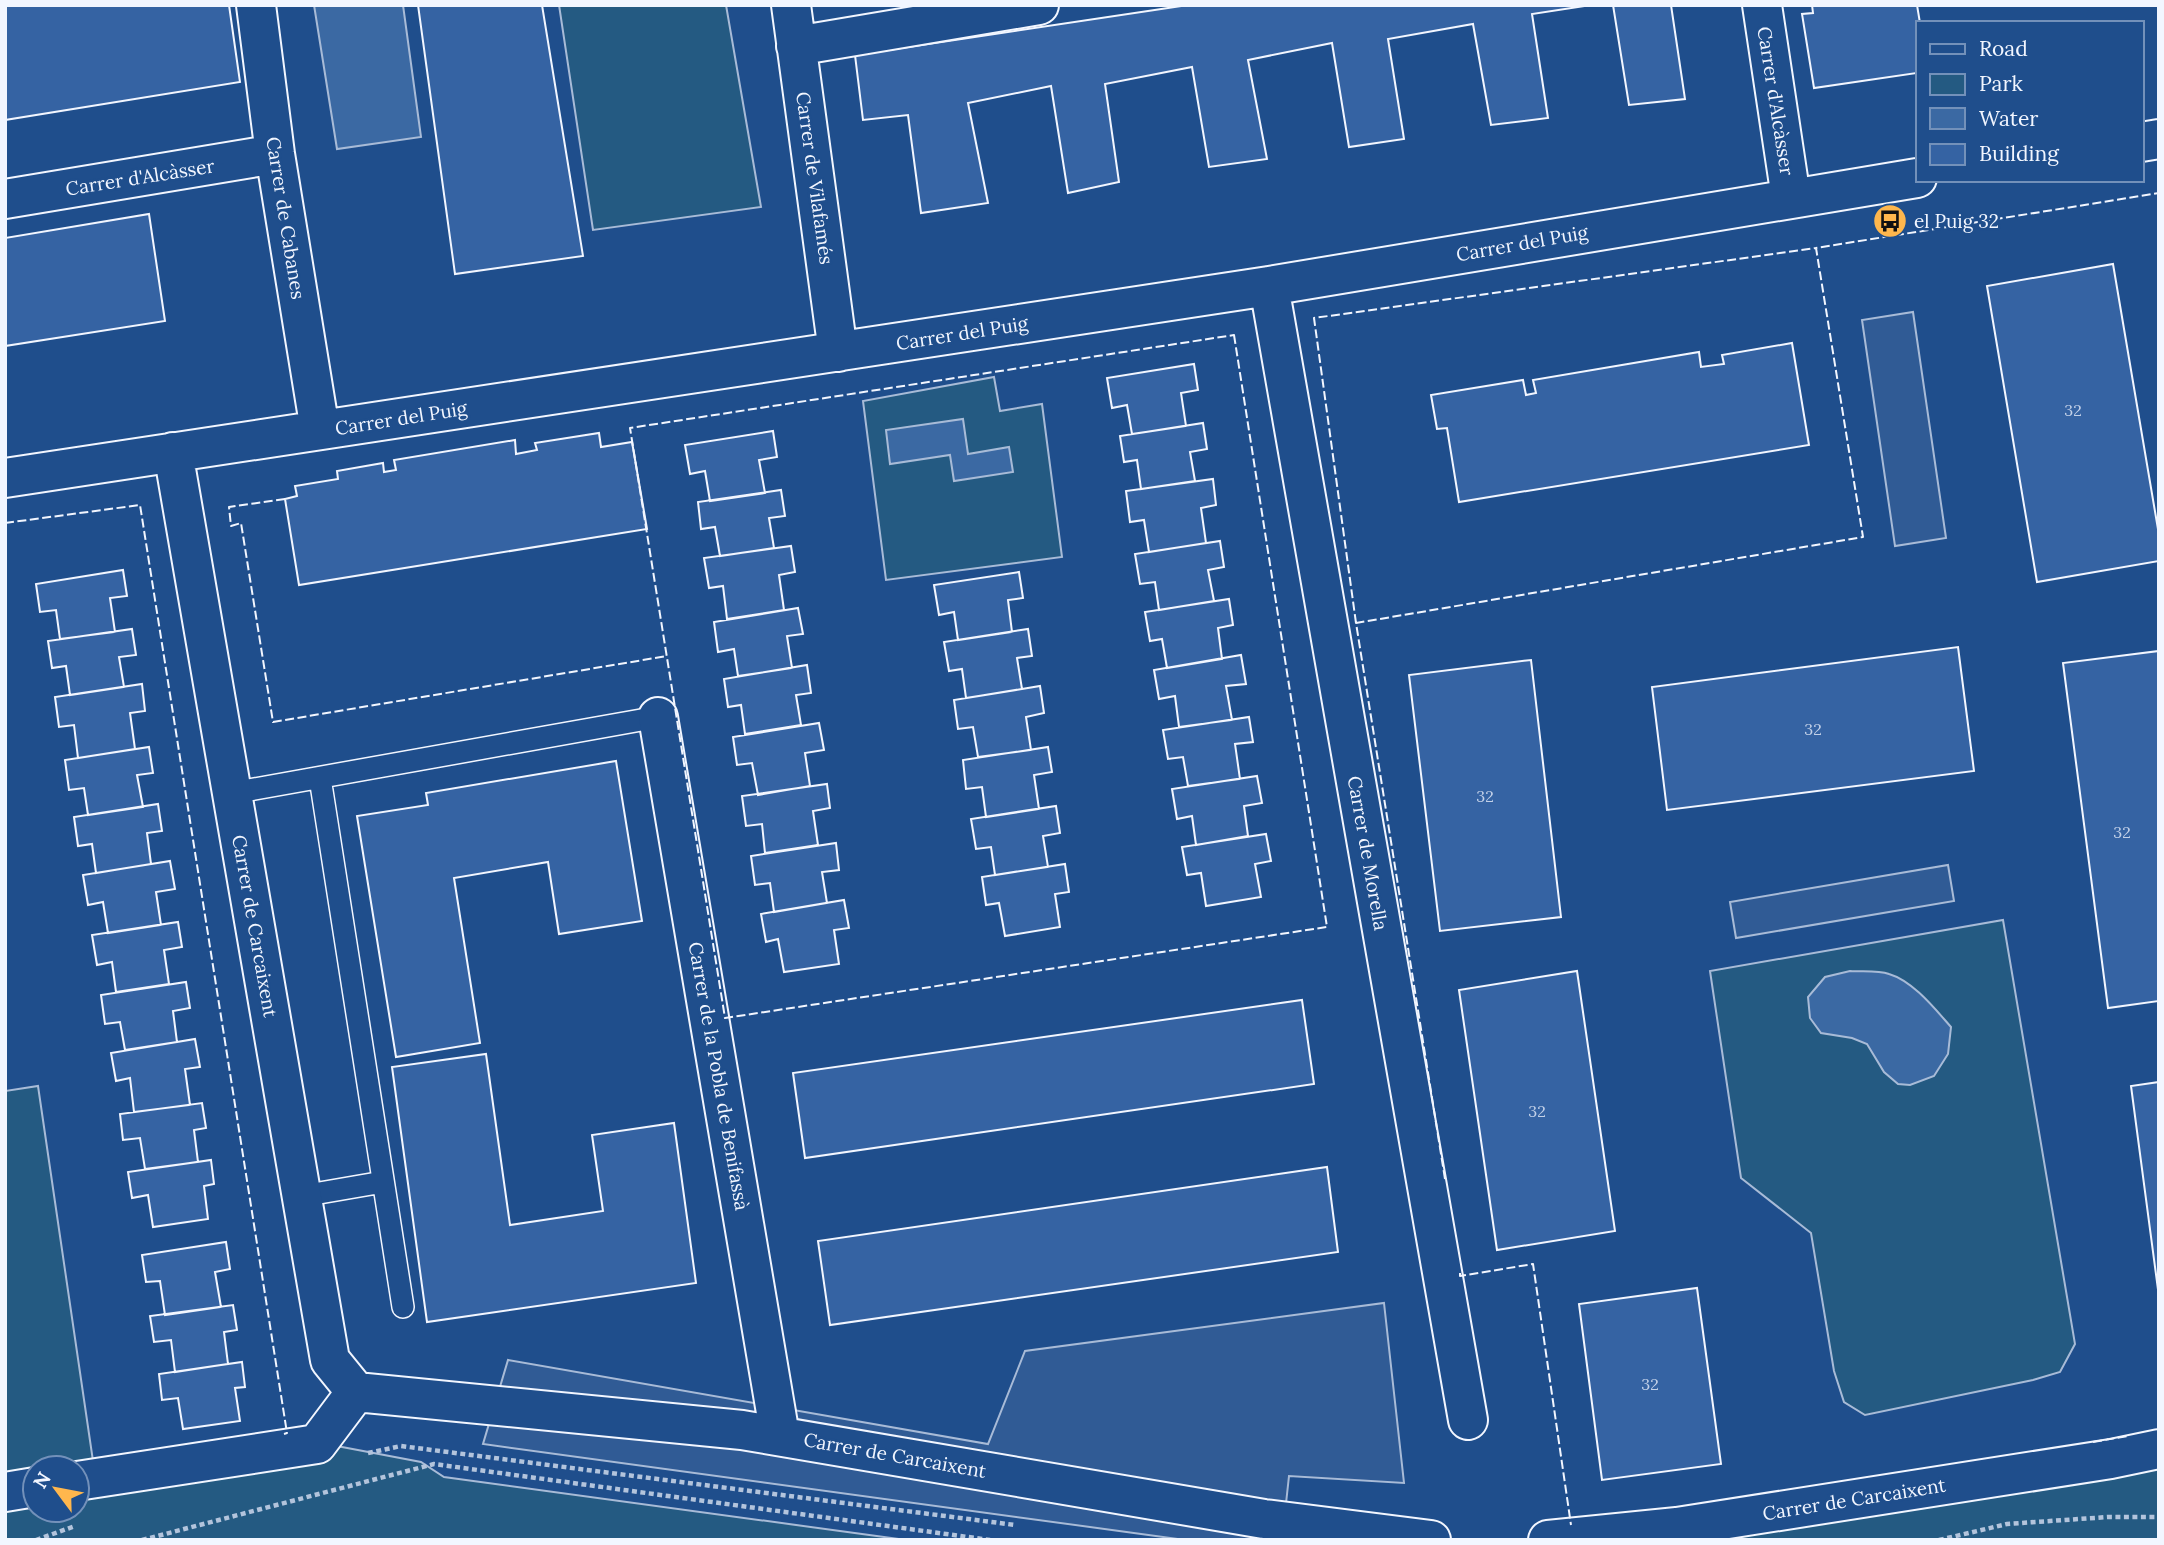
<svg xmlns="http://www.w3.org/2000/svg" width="2164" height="1545" font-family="Lora,serif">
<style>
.green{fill:#245a82;stroke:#a8bbd7;stroke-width:2}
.parking{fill:#305b95;stroke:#a8bbd7;stroke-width:2}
.water{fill:#3b69a3;stroke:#a8bbd7;stroke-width:2}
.building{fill:#3563a3;stroke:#f2f6ff;stroke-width:2}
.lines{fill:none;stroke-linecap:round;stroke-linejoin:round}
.lane-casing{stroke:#f2f6ff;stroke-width:24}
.street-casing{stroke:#f2f6ff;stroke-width:42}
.path{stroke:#b3c4dc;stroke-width:4.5;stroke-dasharray:5 3.5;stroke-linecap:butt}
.lane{stroke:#1f4e8c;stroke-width:21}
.street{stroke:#1f4e8c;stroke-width:38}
.fence{stroke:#f2f6ff;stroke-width:2;stroke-dasharray:9 3.5;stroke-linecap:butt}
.labels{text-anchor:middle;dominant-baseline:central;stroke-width:5;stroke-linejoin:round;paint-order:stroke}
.number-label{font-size:16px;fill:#c3d1e8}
.street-label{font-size:19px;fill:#f2f6ff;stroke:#1f4e8c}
.poi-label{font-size:19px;fill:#f2f6ff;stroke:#1f4e8c;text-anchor:start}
</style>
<rect width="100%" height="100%" fill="#1f4e8c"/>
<!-- green -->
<path class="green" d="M559 5H726L761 207 593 230Z
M994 377 1000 411 1042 404 1062 557 886 580 863 401Z
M2003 920 2075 1344 2060 1372 2033 1380 1865 1415 1844 1402 1834 1371 1811 1233 1741 1178 1710 971Z
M38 1086 93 1461 52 1468H35V1471L5 1476V1091Z
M2159 1435V1540H1587Z
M284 1436 421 1462 444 1477 906 1540H5V1495L35 1489V1510H77V1480Z"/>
<!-- parking -->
<path class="parking" d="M1913 312 1946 538 1895 546 1862 320Z
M1948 865 1954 901 1736 938 1730 902Z
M1384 1303 1404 1483 1289 1476 1282 1540H1185L483 1444 508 1360 988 1444 1025 1351Z"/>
<!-- water -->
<path class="water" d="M314 5H403L421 137 337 149Z
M963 419 968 454 1009 447 1013 472 954 481 950 455 890 464 886 430Z
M1850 971C1862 972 1878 970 1889 974 1913 981 1935 1009 1951 1027L1948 1054 1934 1076 1910 1085 1898 1084 1884 1072 1867 1044 1852 1038 1821 1033 1810 1018 1808 997 1825 977Z"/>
<!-- building -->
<path class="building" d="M5 5H229L240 82 5 120Z
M418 5H542L583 256 455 274Z
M1188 5H1591L1532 14 1548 118 1491 125 1473 24 1388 39 1404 139 1349 147 1332 43 1248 60 1267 159 1209 167 1192 67 1105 84 1119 182 1068 193 1051 86 968 103 988 203 921 213 908 115 863 120 855 55Z
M1613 5H1671L1685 99 1629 105Z
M1812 5H1917L1920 23H1917V73L1814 88 1802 14 1813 13Z
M149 214 165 321 5 346V238Z
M2113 264 2159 535V561L2037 582 1987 286Z
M1792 343 1809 445 1459 502 1447 428 1437 429 1431 395 1523 380 1526 395 1536 393 1533 380 1699 352 1701 367 1724 364 1722 355Z
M1194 364 1198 390 1181 393 1186 426 1132 434 1127 405 1112 408 1107 378Z
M1203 423 1207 449 1190 452 1195 481 1141 489 1137 460 1124 462 1120 436Z
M773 431 777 457 759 460 765 493 710 501 705 471 690 474 685 445Z
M599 433 601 447 632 442 647 529 299 585 285 499 297 496 295 486 338 479 337 471 383 463 384 472 396 470 394 460 515 440 516 454 537 450 535 443Z
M1213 479 1216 505 1201 508 1206 543 1149 552 1144 520 1130 522 1126 491Z
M781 490 785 516 769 518 774 548 720 556 715 527 701 529 698 502Z
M1220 541 1224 567 1208 570 1214 601 1159 610 1155 582 1140 584 1135 554Z
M791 546 795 572 779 575 784 610 727 619 723 586 709 588 704 558Z
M123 570 127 596 110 598 115 632 60 639 56 610 40 612 36 584Z
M1019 572 1023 598 1008 600 1012 632 958 640 954 612 939 615 934 585Z
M1229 599 1233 625 1218 628 1222 659 1167 668 1162 639 1150 641 1145 612Z
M798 608 803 634 787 636 792 668 738 676 734 649 718 652 714 622Z
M132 629 136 655 119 657 124 687 70 695 66 666 52 668 48 641Z
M1028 629 1032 656 1017 658 1022 689 966 698 962 669 949 671 944 642Z
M1958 647 1974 771 1667 810 1652 687Z
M2159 651V1001L2108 1008 2063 663Z
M1241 655 1246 684 1226 686 1232 720 1179 727 1175 696 1159 699 1154 670Z
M1531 660 1561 917 1440 931 1409 675Z
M807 665 811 693 796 695 801 725 745 734 741 705 728 707 724 679Z
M142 684 145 711 130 713 135 749 78 758 74 725 59 727 55 697Z
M1040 686 1044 713 1026 717 1031 750 978 757 973 727 958 729 954 700Z
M1249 717 1253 742 1235 744 1240 779 1188 786 1183 757 1168 759 1163 730Z
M819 723 824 750 805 753 810 786 758 795 752 763 737 765 733 737Z
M149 747 153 773 137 775 143 807 88 815 84 788 69 790 65 760Z
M1048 747 1052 772 1034 775 1039 809 986 817 982 787 966 789 963 760Z
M616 761 642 921 559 934 548 862 454 878 480 1043 396 1057 357 816 428 805 426 793Z
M1257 776 1262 803 1244 806 1248 836 1196 845 1192 816 1177 819 1172 789Z
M827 784 830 808 813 811 818 845 765 853 762 824 746 826 742 796Z
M158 804 162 831 147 833 151 864 96 873 92 844 78 846 74 817Z
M1056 806 1060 833 1043 836 1048 867 995 875 991 847 976 849 971 819Z
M1266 834 1271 861 1255 864 1261 897 1206 906 1201 873 1187 875 1182 847Z
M836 843 839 870 822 872 827 903 774 912 770 883 755 885 751 856Z
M170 861 175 889 156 892 161 925 108 933 103 902 88 905 83 875Z
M1065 864 1069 892 1055 894 1060 927 1005 936 999 903 986 905 982 877Z
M844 900 849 928 834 930 839 964 784 972 778 939 766 942 761 914Z
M178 922 182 947 164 950 169 984 116 992 112 962 97 965 92 935Z
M1577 971 1615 1231 1497 1250 1459 990Z
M186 982 190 1008 173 1011 177 1042 125 1050 120 1022 105 1024 101 995Z
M1302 1000 1314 1084 805 1158 793 1073Z
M195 1039 200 1067 185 1069 190 1105 134 1112 130 1078 116 1081 111 1053Z
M486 1054 510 1225 603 1211 592 1135 674 1123 696 1283 427 1322 392 1067Z
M2159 1082V1297L2131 1086Z
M202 1103 206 1128 194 1130 198 1162 145 1169 140 1138 123 1140 120 1114Z
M211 1160 214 1184 204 1186 208 1219 153 1227 148 1195 132 1198 128 1172Z
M1327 1167 1338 1252 830 1325 818 1241Z
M226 1242 230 1269 215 1272 221 1307 165 1315 160 1281 146 1282 142 1255Z
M1697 1288 1721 1464 1602 1480 1579 1304Z
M233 1305 237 1330 224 1332 228 1364 175 1372 171 1340 154 1342 150 1316Z
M242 1362 245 1387 235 1388 240 1421 183 1429 178 1398 162 1400 159 1374Z"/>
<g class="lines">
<!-- lane casing -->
<g class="lane-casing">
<path id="lane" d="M320 778 403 1307
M232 793 658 717
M302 1196 383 1182"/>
</g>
<!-- street casing -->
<g class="street-casing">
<path id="street" d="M256 5 275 154 320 430
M791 5 838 352
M1762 5 1791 198
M796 46 1039 5
M2141 142 2159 139
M5 199 275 154
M1269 286 1468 1420
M173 452 330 1360 356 1392 742 1430 1264 1519 1431 1540
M5 478 1269 286 1917 178
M658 717 780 1436
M77 1481 317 1444 356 1392
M5 1492 35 1487
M1548 1540 1677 1527 2111 1459 2159 1449"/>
</g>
<!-- path -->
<path class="path" d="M368 1453 401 1446 1015 1525
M36 1540 75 1526
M142 1540 434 1464 990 1540
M1939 1540 2007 1524 2108 1517H2159"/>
<!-- lane -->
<use href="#lane" class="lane"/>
<!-- street -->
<use href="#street" class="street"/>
<!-- fence -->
<path class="fence" d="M1234 335 1327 927 725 1018 630 428Z
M285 499 229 507 231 526 241 523 273 722 667 656
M5 523 140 505 287 1433 284 1434
M1356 623 1314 318 1816 248
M1445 1179 1356 623 1863 537 1816 248 2159 193
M1460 1273V1276L1533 1264 1571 1525
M2093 1442 2128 1436"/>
</g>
<!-- icons -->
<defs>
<g id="bus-disc" transform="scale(1.75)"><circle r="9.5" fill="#ffb74d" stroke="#1f4e8c"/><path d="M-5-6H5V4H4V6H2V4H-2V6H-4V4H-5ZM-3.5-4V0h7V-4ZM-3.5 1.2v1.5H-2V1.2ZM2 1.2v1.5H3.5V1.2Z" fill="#111"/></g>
</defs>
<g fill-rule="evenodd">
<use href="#bus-disc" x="1890" y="221"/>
</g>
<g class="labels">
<!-- number labels -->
<g class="number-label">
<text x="2073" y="410">32</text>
<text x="1813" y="729">32</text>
<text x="1485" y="796">32</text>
<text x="2122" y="832">32</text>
<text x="1537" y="1111">32</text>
<text x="1650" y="1384">32</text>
</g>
<!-- street labels -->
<g class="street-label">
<text transform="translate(1776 101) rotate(81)">Carrer d'Alcàsser</text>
<text transform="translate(140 177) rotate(-9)">Carrer d'Alcàsser</text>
<text transform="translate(815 178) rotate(82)">Carrer de Vilafamés</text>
<text transform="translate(286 218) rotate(81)">Carrer de Cabanes</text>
<text transform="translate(1522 243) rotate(-10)">Carrer del Puig</text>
<text transform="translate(962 333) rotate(-9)">Carrer del Puig</text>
<text transform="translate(401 418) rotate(-9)">Carrer del Puig</text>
<text transform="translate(1368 853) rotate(80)">Carrer de Morella</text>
<text transform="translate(255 926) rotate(80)">Carrer de Carcaixent</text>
<text transform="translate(719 1076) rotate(80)">Carrer de la Pobla de Benifassà</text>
<text transform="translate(895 1455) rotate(10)">Carrer de Carcaixent</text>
<text transform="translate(1854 1499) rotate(-9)">Carrer de Carcaixent</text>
</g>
<!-- poi labels -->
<g class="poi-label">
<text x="1914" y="221">el Puig 32</text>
</g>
</g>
<!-- border -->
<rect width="2164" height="1545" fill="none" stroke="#f2f6ff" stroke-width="14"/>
<!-- legend -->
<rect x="1916" y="21" width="228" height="161" fill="#1f4e8c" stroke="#7391ba" stroke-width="2"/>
<rect x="1930" y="44" width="35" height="10" fill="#1f4e8c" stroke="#7391ba" stroke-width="2"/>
<text x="1979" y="56" font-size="21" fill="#f2f6ff">Road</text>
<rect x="1930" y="74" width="35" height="21" fill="#245a82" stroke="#7391ba" stroke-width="2"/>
<text x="1979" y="91" font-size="21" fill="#f2f6ff">Park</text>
<rect x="1930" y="108" width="35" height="21" fill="#3b69a3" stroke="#7391ba" stroke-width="2"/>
<text x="1979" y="126" font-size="21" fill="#f2f6ff">Water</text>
<rect x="1930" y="144" width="35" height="21" fill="#3563a3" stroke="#7391ba" stroke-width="2"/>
<text x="1979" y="161" font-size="21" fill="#f2f6ff">Building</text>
<!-- north arrow -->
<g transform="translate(56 1489) rotate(302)"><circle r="33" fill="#1f4e8c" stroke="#7391ba" stroke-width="2"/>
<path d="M0-5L12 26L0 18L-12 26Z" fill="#ffb74d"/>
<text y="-10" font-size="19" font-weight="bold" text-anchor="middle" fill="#f2f6ff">N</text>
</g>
</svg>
